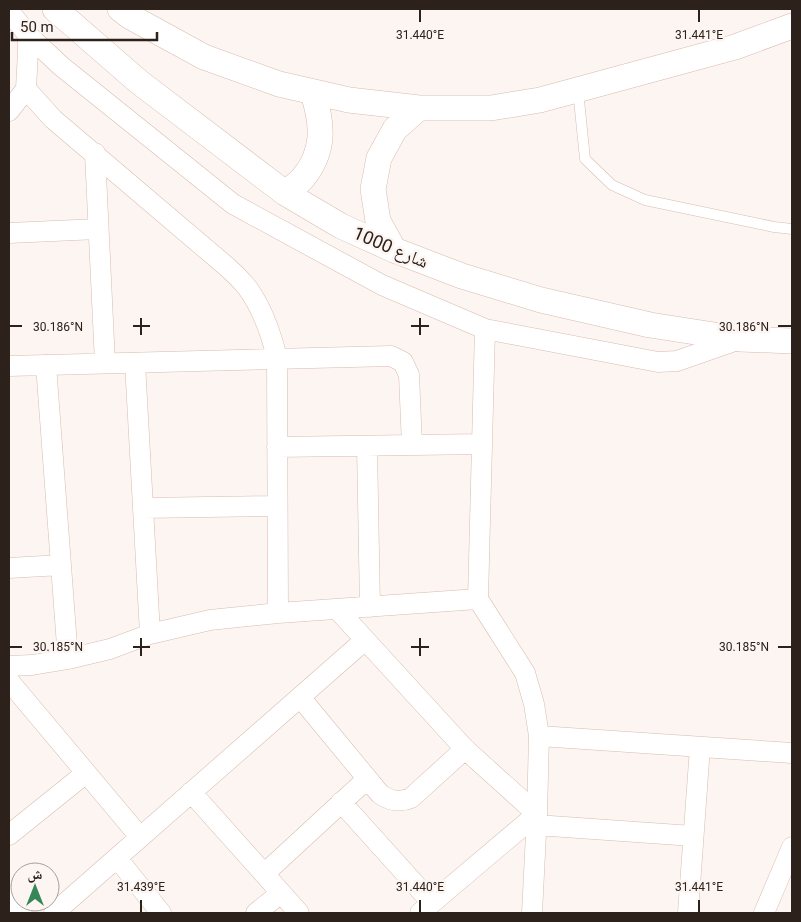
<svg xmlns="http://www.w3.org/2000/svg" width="801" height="922" font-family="Roboto,'Noto Naskh Arabic',sans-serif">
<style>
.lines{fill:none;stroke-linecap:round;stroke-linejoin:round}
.service-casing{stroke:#d9bbad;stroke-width:11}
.minor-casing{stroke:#d9bbad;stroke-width:21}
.tertiary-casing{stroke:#d9bbad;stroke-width:26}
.service{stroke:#fff;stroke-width:10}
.minor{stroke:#fff;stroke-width:20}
.tertiary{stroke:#fff;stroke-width:25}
.ticks{fill:none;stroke:#2c211b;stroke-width:2}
.labels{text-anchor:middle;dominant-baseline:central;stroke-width:5;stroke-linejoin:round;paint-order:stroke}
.street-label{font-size:18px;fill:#2c211b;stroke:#fcf5f2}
.ticks-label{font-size:12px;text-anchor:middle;fill:#2c211b;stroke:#fcf5f2;stroke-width:5;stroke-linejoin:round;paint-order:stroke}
</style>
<rect width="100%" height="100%" fill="#fcf5f2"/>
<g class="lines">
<!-- service casing -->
<g class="service-casing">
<path id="service" d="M578 90 585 159 612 185 645 200 774 227 792 229"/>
</g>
<!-- minor casing -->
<g class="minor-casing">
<path id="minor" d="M9 11 28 35V51L26 89 9 111
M28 35 61 66 233 204 382 285 485 329 658 362 677 361 740 339
M26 89 53 119 226 266C233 272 240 279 246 286 262 307 271 333 277 358L278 613
M95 153 105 363
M9 233 98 229
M485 329 478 599 525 673 534 704 539 736 537 814 532 913
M135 363 150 634
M46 365 68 659
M9 366 391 356 403 362 409 375 412 445
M367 446 370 607
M277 447 482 444
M143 508 277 506
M9 568 61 565
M337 609 465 749 537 814 420 913
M9 666 32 665 68 659 110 649 150 634 210 620 278 613 478 599
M9 681 140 837
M300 697 380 794C390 801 399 803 411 798L465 749
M539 736 792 753
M191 792 299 913
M341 802 432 903
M536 825 693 836
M9 835 86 773
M117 858 161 913
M264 874 367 779
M9 896 22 913
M54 913 365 640
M256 913 281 893
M688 913 700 747
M764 913 792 847"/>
</g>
<!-- tertiary casing -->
<g class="tertiary-casing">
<path id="tertiary" d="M55 9 139 82 285 193 341 226 394 250 462 276 541 300 650 325 740 339 792 341
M120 9 129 16 204 57 279 84 349 100 419 108H491L540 100 735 47 792 26
M285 193C291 188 298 184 303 178 325 151 323 125 313 93
M394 250 378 221 373 189 379 158 395 129 419 108"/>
</g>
<!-- service -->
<use href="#service" class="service"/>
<!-- minor -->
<use href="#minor" class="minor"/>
<!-- tertiary -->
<use href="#tertiary" class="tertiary"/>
</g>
<!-- ticks -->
<path class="ticks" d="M420 10V22M699 10V22M141 318V335M420 318V335M10 326H22M133 326H150M411 326H429M778 326H791M141 638V656M420 638V656M10 647H22M133 647H150M411 647H429M778 647H791M141 900V912M420 900V912M699 900V912"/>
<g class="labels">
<!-- street labels -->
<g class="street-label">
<text transform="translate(391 247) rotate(23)">شارع 1000</text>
</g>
</g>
<g class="ticks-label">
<text x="420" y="39">31.440°E</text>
<text x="699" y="39">31.441°E</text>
<text x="58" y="331">30.186°N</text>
<text x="744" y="331">30.186°N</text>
<text x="58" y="651">30.185°N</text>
<text x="744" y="651">30.185°N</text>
<text x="141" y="891">31.439°E</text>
<text x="420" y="891">31.440°E</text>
<text x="699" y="891">31.441°E</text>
</g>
<!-- border -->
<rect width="801" height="922" fill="none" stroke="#2c211b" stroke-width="20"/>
<!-- north arrow -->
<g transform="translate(35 887)"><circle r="24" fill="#fcf5f2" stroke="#a9a09c"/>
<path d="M0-4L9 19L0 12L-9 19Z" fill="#368657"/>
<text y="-8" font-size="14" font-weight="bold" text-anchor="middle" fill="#2c211b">ش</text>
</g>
<!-- scale -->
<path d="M12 32v8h145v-8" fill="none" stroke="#2c211b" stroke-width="2.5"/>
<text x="20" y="32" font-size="15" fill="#2c211b" stroke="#fcf5f2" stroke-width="4" paint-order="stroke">50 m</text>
</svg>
